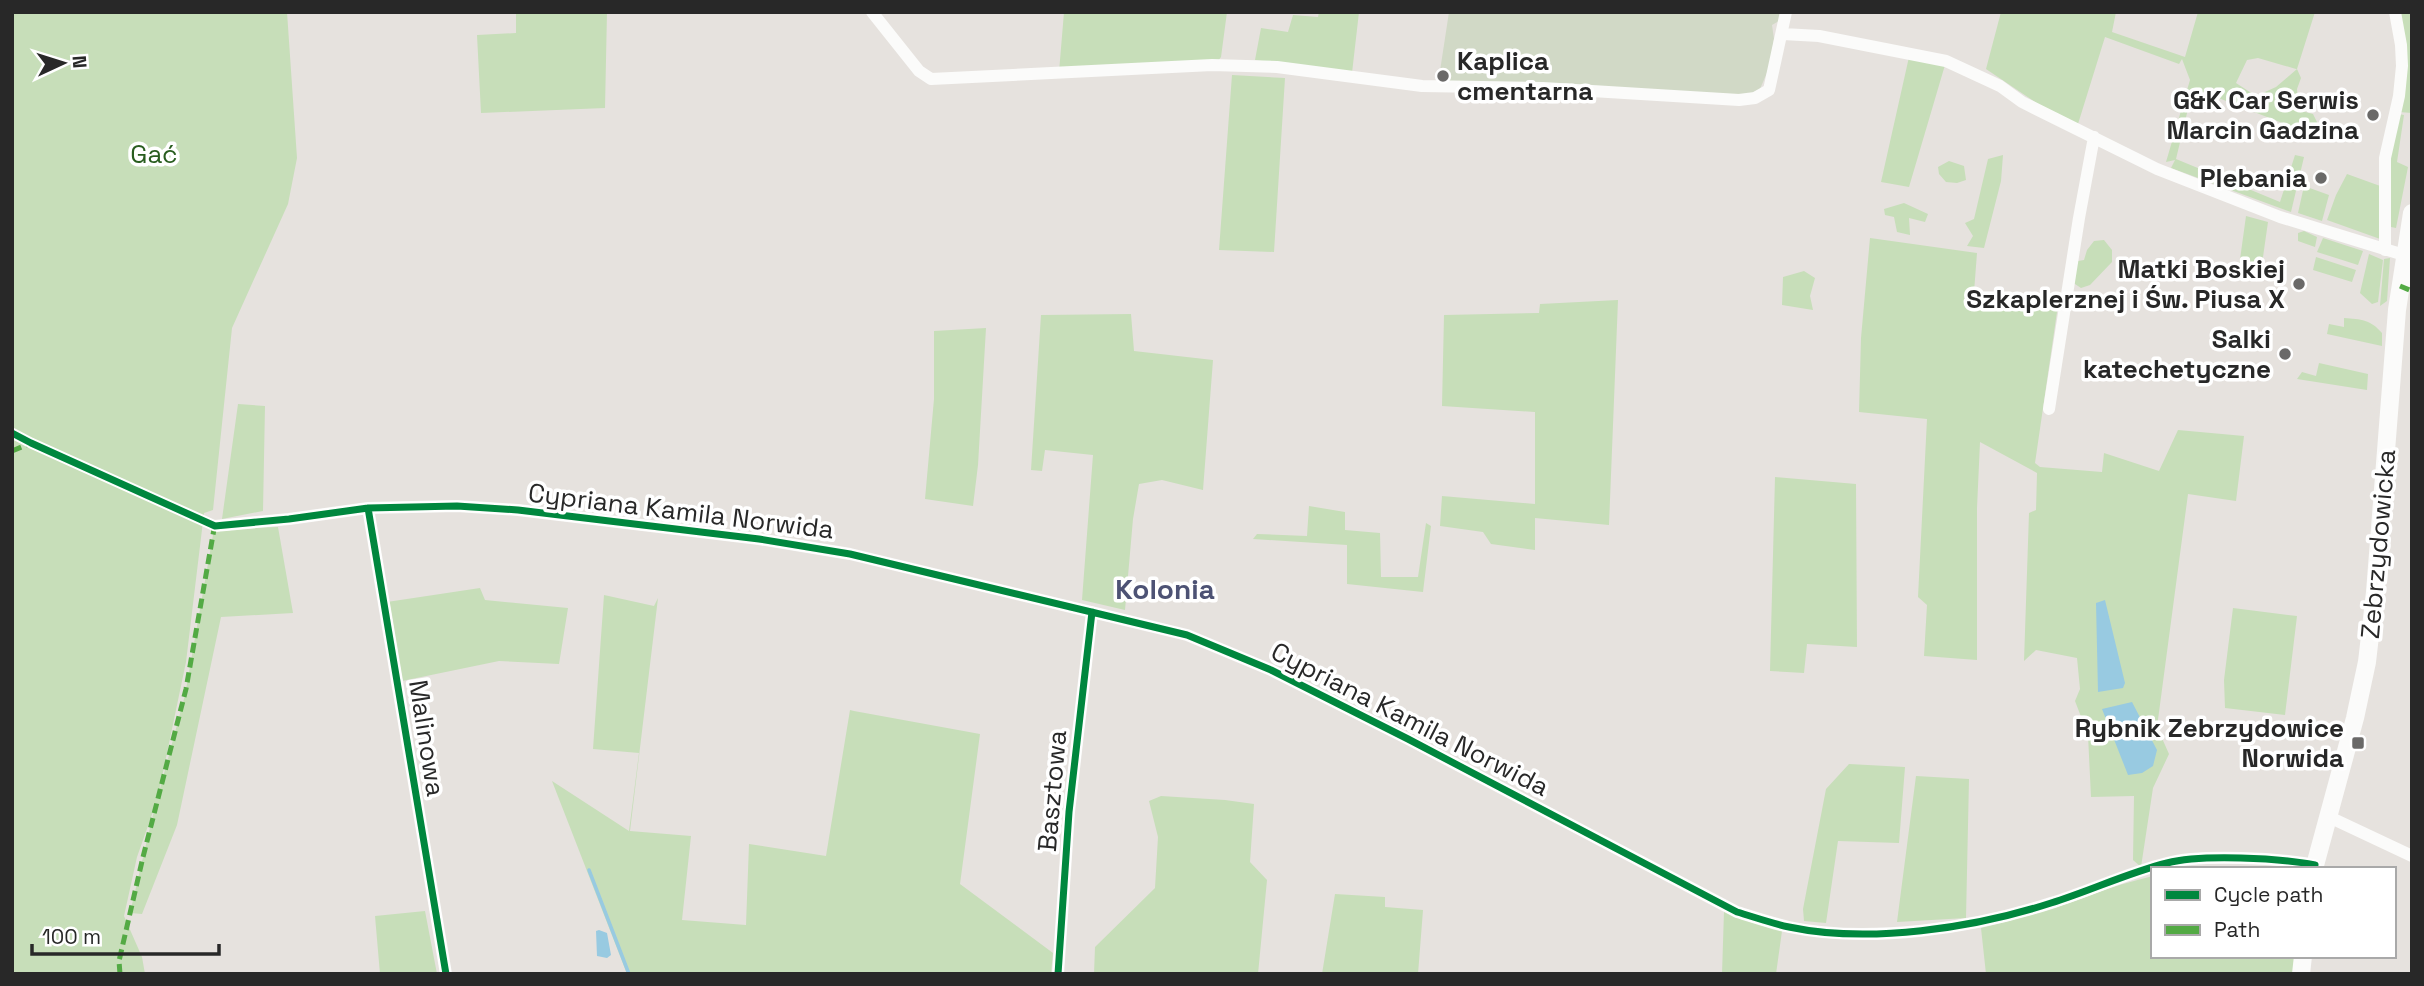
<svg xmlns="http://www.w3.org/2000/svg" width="2424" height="986" font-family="'Space Grotesk',sans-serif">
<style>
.green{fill:#c7deb9;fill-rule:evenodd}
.cemetery{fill:#d1d9c6}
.water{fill:#98cae1}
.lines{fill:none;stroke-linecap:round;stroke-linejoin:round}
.stream{stroke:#98cae1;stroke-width:3.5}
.street{stroke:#fbfbfa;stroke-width:12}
.secondary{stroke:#fbfbfa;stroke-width:18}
.quiet{stroke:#53aa44;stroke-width:5;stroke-dasharray:10 5;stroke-linecap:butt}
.cycleway-casing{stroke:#fff;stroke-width:11}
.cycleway{stroke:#00873e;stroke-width:7}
.poi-dot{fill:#6a6968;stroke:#fff;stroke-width:2.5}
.labels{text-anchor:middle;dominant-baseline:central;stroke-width:7;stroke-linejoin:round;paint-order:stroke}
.poi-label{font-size:26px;font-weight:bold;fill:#282828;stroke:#fff;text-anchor:end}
.park-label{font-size:26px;fill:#295d1f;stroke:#fff}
.street-label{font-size:26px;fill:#282828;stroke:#fff}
.neighbourhood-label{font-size:28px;font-weight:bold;fill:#4d5274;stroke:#fff}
</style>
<rect width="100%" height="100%" fill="#e6e2de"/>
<!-- green -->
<path class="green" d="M12 12H287L297 158 288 204 232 328 213 510 204 513 186 662 158 796 185 695 214 529 278 527 293 613 221 617 177 825 142 914 130 913 155 806 137 857 124 916 142 957 145 974H12Z
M516 12H607L605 108 481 113 477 35 516 33Z
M1064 12H1227L1221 57 1218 61 1059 72Z
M1319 12H1359L1352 73 1255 60 1261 28 1288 32 1293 15 1318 17Z
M2001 12H2116L2112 32 2185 57 2198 12H2315L2297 69 2301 78 2297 89 2298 101 2290 108 2313 114 2318 124 2303 141 2300 130 2193 88 2176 159 2280 202 2295 155 2304 157 2291 212 2171 168 2175 160 2166 162 2190 80 2182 59 2179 64 2105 37 2078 124 2041 106 1986 69ZM2258 58 2296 69H2297L2276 87 2256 96 2236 83 2247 60Z
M2397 12H2412V113L2399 112Z
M1909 57 1945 65 1909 187 1881 182Z
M1232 75 1285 78 1274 252 1219 250Z
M2398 114 2404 115 2397 162 2408 167 2396 228 2391 227 2387 156Z
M2003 155 2001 181 1984 248 1967 246 1973 236 1965 223 1974 219 1988 159Z
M1949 161 1964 166 1966 180 1957 183 1946 182 1939 174 1938 167Z
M2347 174 2383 187V240L2327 220 2336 195Z
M2304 186 2329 195 2322 221 2298 213Z
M1904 203 1928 214 1925 222 1909 218 1910 235 1897 232 1894 217 1885 215 1884 209Z
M2246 216 2268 222 2260 278 2238 274Z
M2304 231 2317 237 2315 247 2298 241V233Z
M1870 238 1977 253 1974 292 2058 305 2035 463 2040 467 2102 472 2104 453 2159 471 2178 430 2244 436 2236 501 2188 494 2157 727 2169 754 2153 788 2141 867 2133 860 2134 796 2091 797 2088 735 2075 701 2080 689 2077 658 2036 650 2024 661 2029 513 2036 510 2037 473 1980 442 1977 508V660L1924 656 1927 605 1918 597 1927 419 1859 412 1861 338Z
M2323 238 2363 251 2358 265 2317 252Z
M2104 240 2112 250V262L2090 285 2081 288 2072 282 2078 261 2084 260 2087 250 2094 241Z
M2369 254 2383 260 2378 302 2372 304 2360 293Z
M2316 257 2356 270 2352 282 2313 270Z
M2390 258 2387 301 2380 306 2384 259Z
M1804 271 1815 278 1810 296 1813 310 1782 305 1783 277Z
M1618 300 1609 525 1535 518V550L1491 544 1483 532 1440 526 1442 496 1535 504V412L1442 406 1444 315 1539 313 1540 304Z
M1131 314 1134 351 1213 360 1203 490 1162 480 1139 484 1133 519 1125 610 1082 600 1093 455 1045 450 1042 471 1031 470 1041 315Z
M2344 318C2361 319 2371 320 2382 333V346L2327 334 2329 324 2344 327Z
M986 328 978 465 973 506 925 499 934 399V331Z
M2319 363 2368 374 2367 390 2297 379 2302 372 2316 376Z
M238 404 265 406 263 511 222 519Z
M1775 477 1856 484 1857 647 1807 644 1804 673 1770 671Z
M1309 506 1345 512V530L1380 533 1381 577H1418L1426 523 1431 526 1423 592 1347 584V545L1253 539 1257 534 1307 536Z
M480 588 485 600 568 608 559 664 499 661 402 681 387 602Z
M604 595 654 606 658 598 630 831 691 836 682 920 746 925 749 844 826 856 850 710 854 711 980 734 960 884 1053 953 1051 974H627L552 781 629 831 639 753 593 749Z
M2233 608 2297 616 2285 715 2225 708 2224 680Z
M1849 764 1905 767 1899 843 1838 841 1826 923 1804 921 1803 909 1826 789Z
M1916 776 1969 779 1966 918 1897 922Z
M1161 796 1225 800 1254 804 1250 862 1267 880 1258 974H1094L1095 947 1155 888 1158 837 1149 801Z
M2153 876V956H2294L2296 974H1986L1981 928C2039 915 2094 890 2153 876Z
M1335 894 1385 897V907L1423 910 1418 974H1322Z
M425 911 437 974H380L375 916Z
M1724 911 1782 931 1776 974H1722Z"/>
<!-- cemetery -->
<path class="cemetery" d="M1449 12H1780L1779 21 1772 25 1774 39 1769 68 1760 89 1747 95 1438 84Z"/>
<!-- water -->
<path class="water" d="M2105 600 2125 683 2123 688 2098 692 2096 603Z
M2132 702 2157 750 2153 766 2142 773 2128 775 2102 709Z
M599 930 607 933 611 955 607 958 597 956 596 931Z"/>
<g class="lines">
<!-- stream -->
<path class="stream" d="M589 870 629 974"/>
<!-- street -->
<path class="street" d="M872 12 919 71 931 79 1212 65 1277 67 1422 86 1543 88 1739 100 1755 98 1769 90 1786 12
M1783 34 1819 36 1946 61 2000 86 2022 102 2157 169 2280 217 2404 255
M2385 250V158L2399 96 2402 66 2401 45 2395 12
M2049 409 2079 218 2094 137
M368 508 446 974
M215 526 289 519 368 508 457 506 518 510 759 539 850 554 1187 635 1271 670 1408 739 1737 912C1754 917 1771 923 1789 927 1869 944 1974 928 2051 903 2090 891 2127 873 2167 863 2201 854 2280 858 2315 865
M2327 816 2412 856
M1058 974 1069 812 1092 612"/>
<!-- secondary -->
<path class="secondary" d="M2314 869 2355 718 2367 662 2375 592 2397 310 2412 213
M2301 974 2303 956"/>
<!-- quiet -->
<path class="quiet" d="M2400 286 2412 291
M12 451 31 443
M120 974 119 961 143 857 186 689 214 529 215 526 209 524"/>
<!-- cycleway casing -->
<g class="cycleway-casing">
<path id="cycleway" d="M12 433 31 443 215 526 289 519 368 508 457 506 518 510 759 539 850 554 1187 635 1271 670 1408 739 1737 912C1754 917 1771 923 1789 927 1869 944 1974 928 2051 903 2090 891 2127 873 2167 863 2201 854 2280 858 2315 865
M368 508 446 974
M1058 974 1069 812 1092 612"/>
</g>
<!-- cycleway -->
<use href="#cycleway" class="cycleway"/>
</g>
<!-- markers -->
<g class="poi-dot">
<circle cx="1443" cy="76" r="7"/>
<circle cx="2373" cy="115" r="7"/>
<circle cx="2321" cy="178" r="7"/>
<circle cx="2299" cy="284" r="7"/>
<circle cx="2285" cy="354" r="7"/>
<rect x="2351" y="736" width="14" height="14" rx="3.5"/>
</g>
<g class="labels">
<!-- poi labels -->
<g class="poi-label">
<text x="1457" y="61" text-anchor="start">Kaplica<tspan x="1457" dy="30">cmentarna</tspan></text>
<text x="2359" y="100">G&amp;K Car Serwis<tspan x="2359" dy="30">Marcin Gadzina</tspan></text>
<text x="2307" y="178">Plebania</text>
<text x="2285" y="269">Matki Boskiej<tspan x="2285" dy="30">Szkaplerznej i Św. Piusa X</tspan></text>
<text x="2271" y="339">Salki<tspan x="2271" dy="30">katechetyczne</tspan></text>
<text x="2344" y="728">Rybnik Zebrzydowice<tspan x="2344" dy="30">Norwida</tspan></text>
</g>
<!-- park labels -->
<g class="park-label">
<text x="154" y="154">Gać</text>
</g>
<!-- street labels -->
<g class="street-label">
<text transform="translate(681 511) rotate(7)">Cypriana Kamila Norwida</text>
<text transform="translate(2378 544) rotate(-85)">Zebrzydowicka</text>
<text transform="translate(1410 719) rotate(27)">Cypriana Kamila Norwida</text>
<text transform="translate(427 738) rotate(81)">Malinowa</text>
<text transform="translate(1052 791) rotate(-85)">Basztowa</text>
</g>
<!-- neighbourhood labels -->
<g class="neighbourhood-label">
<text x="1165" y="589">Kolonia</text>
</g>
</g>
<!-- border -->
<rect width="2424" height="986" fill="none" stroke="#282828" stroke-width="28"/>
<!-- legend -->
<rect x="2151" y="867" width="245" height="91" fill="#ffffff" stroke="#a9a9a9" stroke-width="2"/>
<rect x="2165" y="890" width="35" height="10" fill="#00873e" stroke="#a9a9a9" stroke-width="2"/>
<text x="2214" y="902" font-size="21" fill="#282828">Cycle path</text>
<rect x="2165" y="925" width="35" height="10" fill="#53aa44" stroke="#a9a9a9" stroke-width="2"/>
<text x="2214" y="937" font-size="21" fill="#282828">Path</text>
<!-- north arrow -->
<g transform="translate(63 63) rotate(86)" stroke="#ffffff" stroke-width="5" paint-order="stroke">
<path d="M0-5L12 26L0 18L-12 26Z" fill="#282828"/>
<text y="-10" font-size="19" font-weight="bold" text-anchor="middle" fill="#282828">N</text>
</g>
<!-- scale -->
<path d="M32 944v10h187v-10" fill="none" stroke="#282828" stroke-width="3.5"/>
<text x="42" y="944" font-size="21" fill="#282828" stroke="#ffffff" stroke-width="5" paint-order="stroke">100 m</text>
</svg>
